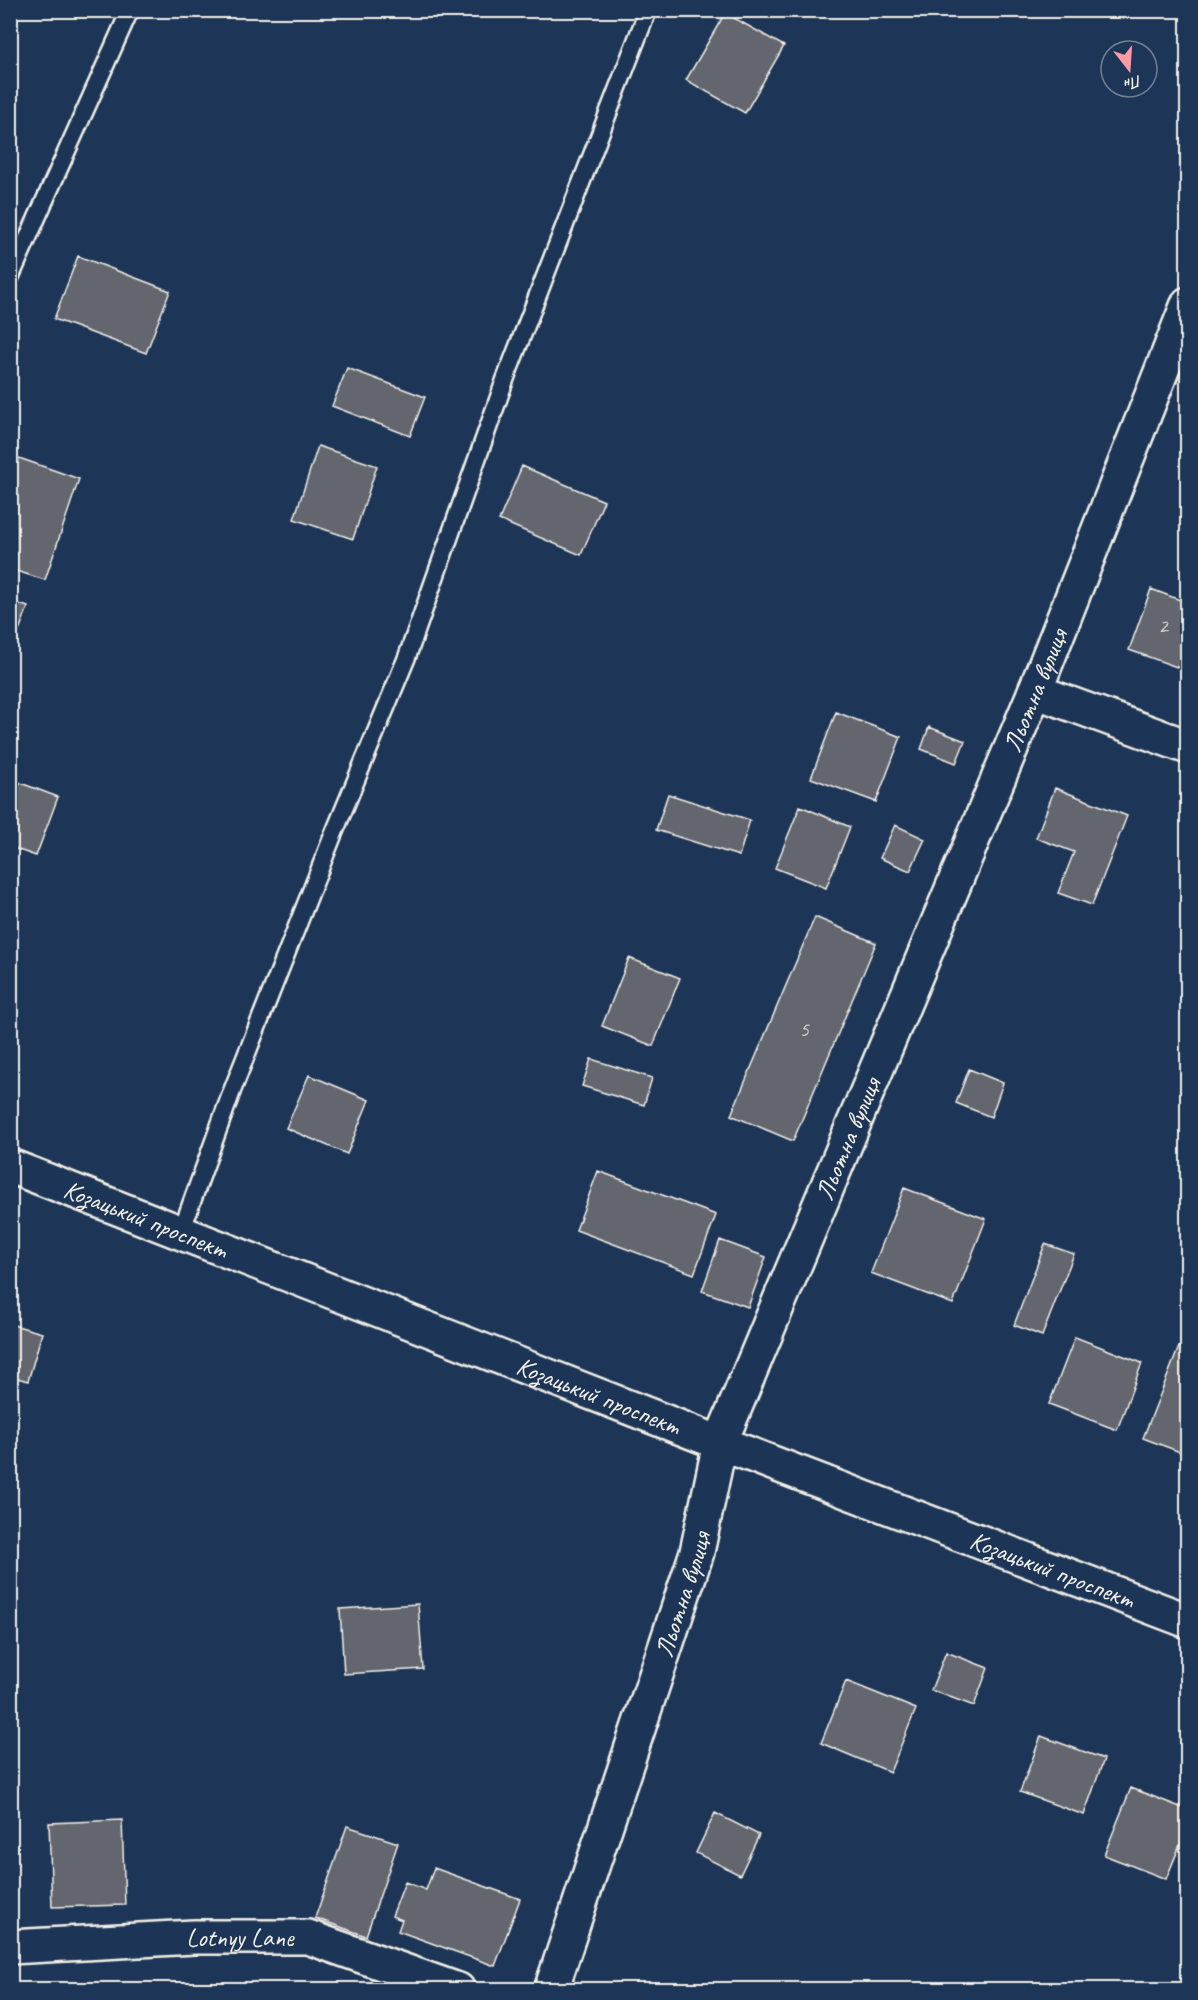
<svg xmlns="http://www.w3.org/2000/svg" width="1198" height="2000" font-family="Caveat,sans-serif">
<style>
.building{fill:#64666e;stroke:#f4f1e8;stroke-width:1.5}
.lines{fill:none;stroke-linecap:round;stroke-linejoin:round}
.service-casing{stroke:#f4f1e8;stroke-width:21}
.minor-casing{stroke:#f4f1e8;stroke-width:38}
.service{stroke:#1d3557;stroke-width:16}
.minor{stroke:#1d3557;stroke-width:33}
.labels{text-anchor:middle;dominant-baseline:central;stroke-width:4.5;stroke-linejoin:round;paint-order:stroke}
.number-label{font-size:22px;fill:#d0ceca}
.street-label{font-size:26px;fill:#f4f1e8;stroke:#1d3557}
</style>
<rect width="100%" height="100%" fill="#1d3557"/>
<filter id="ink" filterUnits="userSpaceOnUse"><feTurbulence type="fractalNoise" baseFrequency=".0167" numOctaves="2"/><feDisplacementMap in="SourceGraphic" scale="12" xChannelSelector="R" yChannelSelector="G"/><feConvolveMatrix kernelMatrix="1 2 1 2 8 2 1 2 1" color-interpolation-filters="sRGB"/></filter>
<g filter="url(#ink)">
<!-- building -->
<path class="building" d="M725 13 784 46 745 113 686 80Z
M78 256 170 291 146 353 54 319Z
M347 368 425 397 410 436 332 406Z
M318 446 377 466 353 539 294 519Z
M19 458 79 479 45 580 10 569V482Z
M522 466 604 501 581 555 499 520Z
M1151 589 1188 603V671L1129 650Z
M10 601 28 607 10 654Z
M836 712 901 737 876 802 811 778Z
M929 727 965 741 956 763 921 749Z
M10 779 58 797 36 856 10 847Z
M1055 788 1127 816 1092 905 1058 893 1074 852 1036 838Z
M668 794 750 820 739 856 656 830Z
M800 806 850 827 826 888 775 868Z
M895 825 925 839 910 871 880 858Z
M815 917 876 943 793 1141 731 1115Z
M629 958 680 978 653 1046 602 1026Z
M591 1059 652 1078 644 1105 582 1086Z
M969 1069 1003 1083 991 1117 956 1103Z
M309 1075 369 1100 347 1154 286 1128Z
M598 1171 716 1215 694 1274 576 1230Z
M904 1188 986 1219 953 1304 871 1273Z
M720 1240 766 1257 748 1307 702 1291Z
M1045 1244 1074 1254 1042 1336 1014 1325Z
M10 1324 42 1333 28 1381 10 1376Z
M1075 1337 1142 1363 1117 1430 1049 1404Z
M1179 1347 1188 1350V1455L1143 1438Z
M418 1604 423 1669 344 1674 340 1609Z
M946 1652 988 1668 974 1706 931 1690Z
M846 1681 916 1709 890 1772 821 1743Z
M1041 1736 1104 1759 1084 1815 1020 1792Z
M1131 1788 1188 1810V1826L1166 1879 1104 1855Z
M715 1813 759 1835 740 1875 696 1853Z
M122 1820 125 1905 52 1907 49 1823Z
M347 1826 398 1843 366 1936 315 1918Z
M434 1868 520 1899 495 1966 398 1931 402 1920 392 1916 405 1882 426 1890Z"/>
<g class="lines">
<!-- service casing -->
<g class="service-casing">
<path id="service" d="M10 278 130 10
M181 1232 232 1091 332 838 407 657 505 380 648 10"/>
</g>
<!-- minor casing -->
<g class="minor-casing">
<g id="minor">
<path d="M1035 691 1188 747"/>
<path id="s1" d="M10 1166 720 1443 1188 1621"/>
<path id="s2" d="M10 1947 194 1937H308L458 1990"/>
<path id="s3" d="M551 1990 697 1552 720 1443 1035 691 1188 304"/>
</g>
</g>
<!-- service -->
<use href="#service" class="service"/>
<!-- minor -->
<use href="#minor" class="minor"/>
</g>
</g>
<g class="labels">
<!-- number labels -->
<g class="number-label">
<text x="1163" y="626">2</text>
<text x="804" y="1029">5</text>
</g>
<!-- street labels -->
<g class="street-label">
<text stroke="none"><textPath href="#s3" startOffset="1389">Льотна вулиця</textPath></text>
<text stroke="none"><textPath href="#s3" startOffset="903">Льотна вулиця</textPath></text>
<text stroke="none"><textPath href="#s1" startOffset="146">Козацький проспект</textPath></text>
<text stroke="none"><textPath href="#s1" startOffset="632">Козацький проспект</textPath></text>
<text stroke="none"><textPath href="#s1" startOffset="1118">Козацький проспект</textPath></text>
<text stroke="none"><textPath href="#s3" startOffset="417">Льотна вулиця</textPath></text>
<text stroke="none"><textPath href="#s2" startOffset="230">Lotnyy Lane</textPath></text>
</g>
</g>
<!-- margin -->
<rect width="1198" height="2000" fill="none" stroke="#1d3557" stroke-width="36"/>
<rect x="18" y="18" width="1162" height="1964" fill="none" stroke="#f4f1e8" stroke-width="2" filter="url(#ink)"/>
<!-- north arrow -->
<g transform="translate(1129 69) rotate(163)"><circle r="28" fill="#1d3557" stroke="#738091" stroke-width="1.5"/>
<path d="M0-4.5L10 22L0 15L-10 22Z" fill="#ff9aa2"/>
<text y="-9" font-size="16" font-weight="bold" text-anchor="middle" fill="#f4f1e8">Пн</text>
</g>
</svg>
